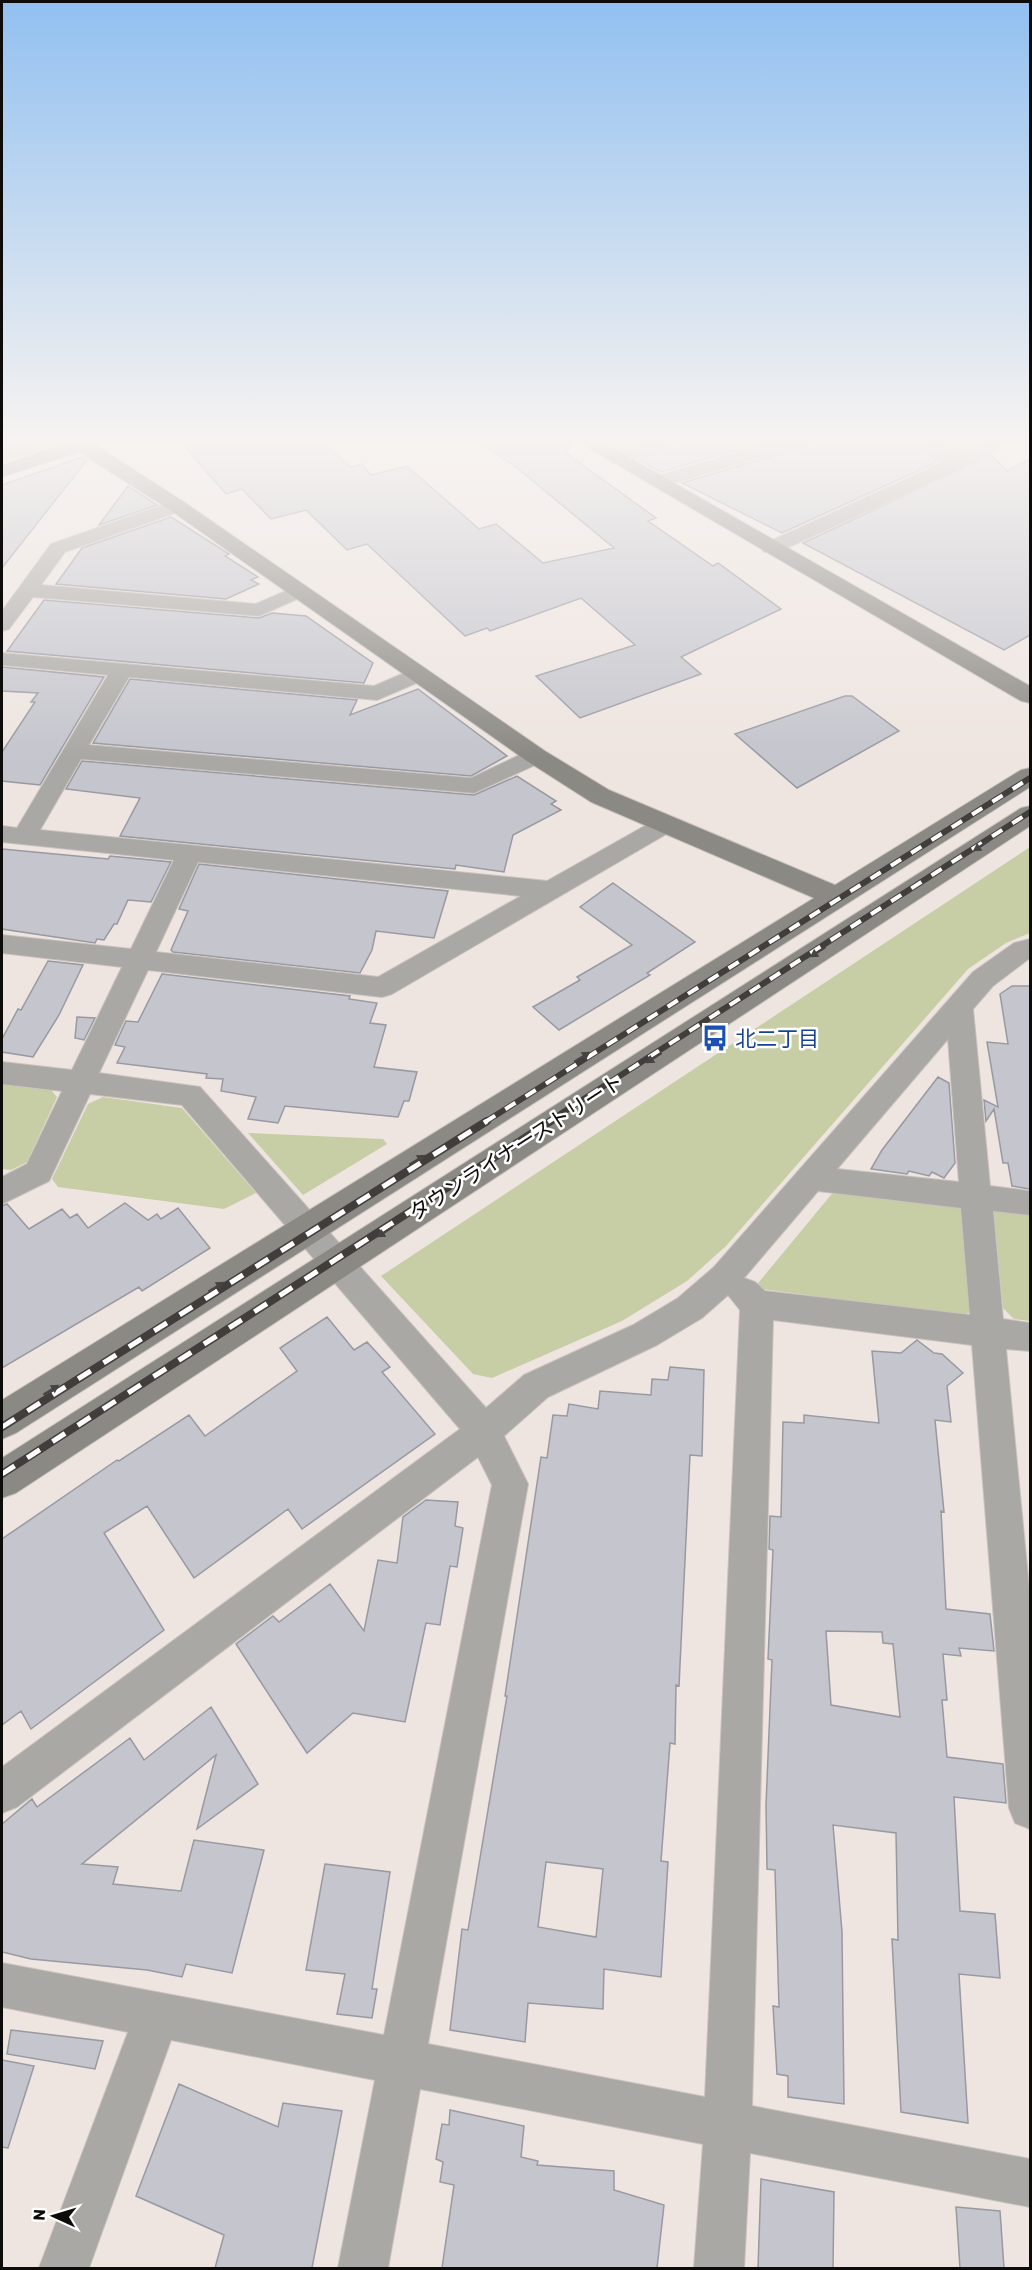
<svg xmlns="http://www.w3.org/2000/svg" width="1032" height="2270" font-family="Rubik,'Noto Sans JP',sans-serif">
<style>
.green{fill:#c7cda4}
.building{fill:#c4c5cd;stroke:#9899a1;stroke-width:1.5;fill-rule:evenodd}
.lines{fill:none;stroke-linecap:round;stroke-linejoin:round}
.street-casing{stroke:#cac2be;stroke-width:2}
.secondary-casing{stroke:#cac2be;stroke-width:2}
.street{fill:#a9a8a4;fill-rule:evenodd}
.secondary{fill:#8b8984;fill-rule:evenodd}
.rail-far1-casing{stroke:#413d3a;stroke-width:6}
.rail-casing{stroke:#413d3a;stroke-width:8}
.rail-far1{stroke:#fff;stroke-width:4;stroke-dasharray:12;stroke-linecap:butt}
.rail{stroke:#fff;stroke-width:5;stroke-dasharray:15;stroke-linecap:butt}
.oneway{fill:#464441}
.labels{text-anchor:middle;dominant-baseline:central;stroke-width:5;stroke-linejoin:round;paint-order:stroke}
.transit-label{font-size:21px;fill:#164399;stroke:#fff;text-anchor:start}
.street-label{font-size:21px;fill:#0e0c0a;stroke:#fff}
</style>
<rect width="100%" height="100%" fill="#eee5e0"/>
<!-- green -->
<path class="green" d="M2 440H69L2 463Z
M1030 847V933L1006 943 968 969 726 1246 687 1281 622 1321 492 1378 473 1374 381 1276Z
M2 1084 51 1090 57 1097 27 1162 11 1170 2 1169Z
M103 1097 182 1108 256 1193 224 1209 58 1187 52 1179 88 1104Z
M248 1133 383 1139 387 1144 303 1195Z
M835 1190 966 1204 974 1310 962 1316 754 1288Z
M993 1206 1030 1210V1321L1014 1319 1003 1308Z"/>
<!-- building -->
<path class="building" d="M179 440H319L351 467 362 464 371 475 407 466 479 529 496 524 543 563 614 548 516 467 475 440H573L566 453 656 518 648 521 713 566 718 563 781 609 681 657 701 674 580 718 536 676 635 645 581 598 490 631 487 628 465 636 367 544 347 550 306 510 271 519 242 489 226 494Z
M604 440H644L621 450Z
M678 440H770L661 472 639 460Z
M810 440H921L937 462 782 533 682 483 806 446Z
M945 440H975L978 443 956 454Z
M991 455 1007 471 1030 459V635L1004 650 803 543Z
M82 457 87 460 2 568V485Z
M128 486 157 505 99 525Z
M171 517 229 554 225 556 258 577 251 580 259 584 226 599 56 584 82 548Z
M44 600 259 618 272 613 306 616 373 663 364 683 7 651Z
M2 667 104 677 40 785 2 781V752L35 702H31L38 693 2 691Z
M130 679 357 700 350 715 418 689 507 756 471 776 93 743Z
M845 696H852L899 731 797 788 735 734Z
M82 761 474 795 517 776 556 801 551 804 561 810 513 835 504 872 456 865 455 869 120 836 140 798 66 789Z
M2 849 108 859 110 856 171 862 151 902 128 900 117 924H114L104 940 97 939 95 943 2 929Z
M199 864 448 891 434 938 376 931 372 950 360 973 173 952 171 950 188 911 179 909Z
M613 883 695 942 647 973 650 975 559 1030 533 1007 580 980 577 977 632 945 580 907Z
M48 961 83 965 59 1015 33 1057 2 1052V1039L18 1009 21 1010Z
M162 974 350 996 349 999 377 1003 370 1023 386 1025 374 1067 417 1072 409 1101H404L398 1117 285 1106 278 1123 248 1119 256 1097 221 1091 223 1079 206 1078 207 1074 117 1063 125 1047 115 1045 126 1021 138 1022Z
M1012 986H1030V1189L1012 1186 1008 1163H1003L994 1109 986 1121 984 1100 998 1107 987 1042 1008 1044 1000 994Z
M77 1017 95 1018 84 1040 75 1038Z
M938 1077 949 1083 955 1163 944 1178 932 1172 929 1176 909 1171 907 1174 871 1169 882 1150Z
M125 1203 148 1220 157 1214 161 1219 178 1208 210 1248 142 1291 139 1287 2 1368V1206L7 1204 29 1229 62 1209 70 1218 77 1214 88 1228Z
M327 1317 354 1350 367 1342 390 1367 382 1372 435 1434 302 1529 288 1509 194 1578 147 1506 104 1533 164 1630 31 1729 21 1711 2 1725V1539L117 1460 119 1461 189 1415 205 1436 297 1371 280 1348Z
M917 1340 934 1353 942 1354 963 1373 947 1386 951 1422 935 1420 944 1512 941 1511 946 1609 990 1614 994 1651 959 1648 961 1656 943 1654 947 1700H942L947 1757 1003 1764 1006 1803 954 1797 960 1911 995 1914 1000 1978 959 1974 968 2123 901 2112 892 1939 898 1940 896 1833 833 1825 842 1932 844 2104 788 2097V2076L777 2074 773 2006 779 2007 775 1870 767 1869 766 1805 772 1660 768 1659 773 1550 769 1549 770 1516 781 1517 783 1422 804 1423V1415L879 1423 872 1351 901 1353ZM826 1631 882 1632 883 1643 893 1644 900 1717 831 1705Z
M670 1367 704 1370 702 1456 690 1455 679 1686 676 1685 675 1744 670 1743 661 1861 668 1862 661 1977 604 1969 603 2009 528 2003 525 2042 450 2030 462 1929 468 1930 507 1696H505L541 1457 547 1458 553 1415 567 1416 569 1404 598 1409 600 1391 651 1395 652 1379 668 1380ZM546 1862 603 1869 596 1937 538 1927Z
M426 1500 458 1502 455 1526 463 1528 457 1567 450 1566 440 1625 426 1623 405 1722 353 1713 307 1753 236 1644 273 1616 279 1622 330 1584 364 1631 378 1560 397 1563 403 1517Z
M211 1707 258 1784 197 1829 216 1755 82 1864 118 1867 113 1884 181 1891 194 1840 264 1850 232 1973 186 1964 182 1977 147 1970 31 1959 2 1952V1824L32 1799 37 1807 130 1738 144 1760Z
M325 1864 390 1872 372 1989H377L372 2018 337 2014 345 1974 306 1970Z
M11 2030 103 2041 95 2069 7 2054Z
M2 2060 34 2066 8 2148 2 2147Z
M179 2084 278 2127 283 2103 342 2111 312 2268H215L224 2235 136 2196Z
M450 2110 524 2126 521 2157 538 2161 537 2165 614 2171V2190L664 2205 657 2268H442L454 2185 440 2182 443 2162 436 2159 442 2124 449 2125Z
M761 2179 834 2192 833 2268H758Z
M956 2207 1000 2211 1004 2268H960Z"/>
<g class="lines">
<!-- street casing -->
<g class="street-casing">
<path id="street" d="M651 440H676L625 464H613L610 460 613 456Z
M779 440H808L805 444 664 486 657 488 648 482 650 478Z
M923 440H942L955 457 991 440H1015L959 470 778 552H764L761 548 764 544 941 463Z
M177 500 186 506 184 510 65 552 41 585 256 604 299 585 306 587 309 591 306 595 259 616 33 597 9 629 2 631V611L51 544Z
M2 653 374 686 418 667 426 669 429 674 426 679 377 700 129 677 89 745 471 778 528 751H544L548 756 544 761 474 793 81 759 40 830 547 881 657 819 666 816 675 819 678 824 675 829 392 994 382 997 148 970 99 1073 200 1087 486 1408 524 1375 633 1325 678 1298 714 1267 973 972 1014 943 1030 939V958L993 986 973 1009 990 1186 1030 1191V1215L993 1211 1003 1319 1030 1323V1351L1006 1349 1030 1598V1829L1015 1823 1009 1808 972 1345 773 1320 752 2106 1030 2159V2207L750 2153 744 2268H694L703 2144 420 2089 388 2268H338L375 2080 171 2040 89 2268H39L128 2032 2 2007V1963L384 2035 492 1485 478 1457 17 1807 2 1813V1767L460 1429 182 1105 90 1094 49 1181 2 1204V1177L27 1164 62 1091 2 1084V1062L72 1070 122 967 2 953V935L131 949 174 860 2 842V826L17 828 108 675 2 665ZM198 862 521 896 378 977 156 952ZM948 1039 959 1182 837 1169ZM818 1191 961 1208 970 1315 765 1291 755 1282 744 1278ZM728 1295 740 1310 705 2097 428 2044 528 1484 504 1436 548 1397 657 1345 702 1318Z"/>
</g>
<!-- secondary casing -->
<g class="secondary-casing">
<path id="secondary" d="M75 440H105L97 446 184 502 545 751 609 790 835 885 1021 770 1030 768V787L16 1433 2 1439V1400L814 898 591 802 527 761 170 510 79 452 2 477V465Z
M575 440H599L1030 686V703L1021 701Z
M1030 806V826L16 1493 2 1498V1458L1021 808Z"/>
</g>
<!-- street -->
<use href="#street" class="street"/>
<!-- secondary -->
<use href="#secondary" class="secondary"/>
<!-- rail-far1 casing -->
<g class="rail-far1-casing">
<path id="rail-far1" d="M485 1122 1030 778
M548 1122 1030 812"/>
</g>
<!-- rail casing -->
<g class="rail-casing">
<path id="rail" d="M2 1427 487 1121
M2 1474 551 1121"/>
</g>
<!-- rail-far1 -->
<use href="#rail-far1" class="rail-far1"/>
<!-- rail -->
<use href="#rail" class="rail"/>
</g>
<!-- one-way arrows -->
<defs><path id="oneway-solid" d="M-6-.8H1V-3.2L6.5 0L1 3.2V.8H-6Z" transform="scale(1.5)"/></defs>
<g class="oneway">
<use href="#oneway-solid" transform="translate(981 846) rotate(147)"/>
<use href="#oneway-solid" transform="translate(818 952) rotate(147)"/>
<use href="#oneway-solid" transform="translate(582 1057) rotate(-32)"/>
<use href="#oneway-solid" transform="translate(654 1058) rotate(147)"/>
<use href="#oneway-solid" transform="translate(417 1160) rotate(-32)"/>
<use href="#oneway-solid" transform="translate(385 1232) rotate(147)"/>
<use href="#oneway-solid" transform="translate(216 1287) rotate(-32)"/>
<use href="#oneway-solid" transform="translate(51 1390) rotate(-32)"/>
</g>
<!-- sky -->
<linearGradient id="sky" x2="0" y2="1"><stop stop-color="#91c0f0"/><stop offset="0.58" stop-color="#f7f3f1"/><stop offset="1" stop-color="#f7f3f1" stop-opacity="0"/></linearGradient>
<rect width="1032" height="758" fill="url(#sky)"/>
<!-- icons -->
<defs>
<g id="bus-bare" transform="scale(2.07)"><path d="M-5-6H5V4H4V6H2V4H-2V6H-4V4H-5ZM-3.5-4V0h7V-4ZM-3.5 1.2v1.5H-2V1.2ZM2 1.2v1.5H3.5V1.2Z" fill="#1a4fb4" stroke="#fff" stroke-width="2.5" paint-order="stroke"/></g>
</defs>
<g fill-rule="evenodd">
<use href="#bus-bare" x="715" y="1038"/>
</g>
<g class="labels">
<!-- transit labels -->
<g class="transit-label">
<text x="735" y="1038">北二丁目</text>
</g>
<!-- street labels -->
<g class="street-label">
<text transform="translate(516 1147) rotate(-33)">タウンライナーストリート</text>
</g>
</g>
<!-- border -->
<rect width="1032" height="2270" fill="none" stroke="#0e0c0a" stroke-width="6"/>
<!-- north arrow -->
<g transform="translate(54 2216) rotate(274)" stroke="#ffffff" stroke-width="4.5" paint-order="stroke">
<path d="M0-4.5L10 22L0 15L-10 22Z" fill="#0e0c0a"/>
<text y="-9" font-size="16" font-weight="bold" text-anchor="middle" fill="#0e0c0a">N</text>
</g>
</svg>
